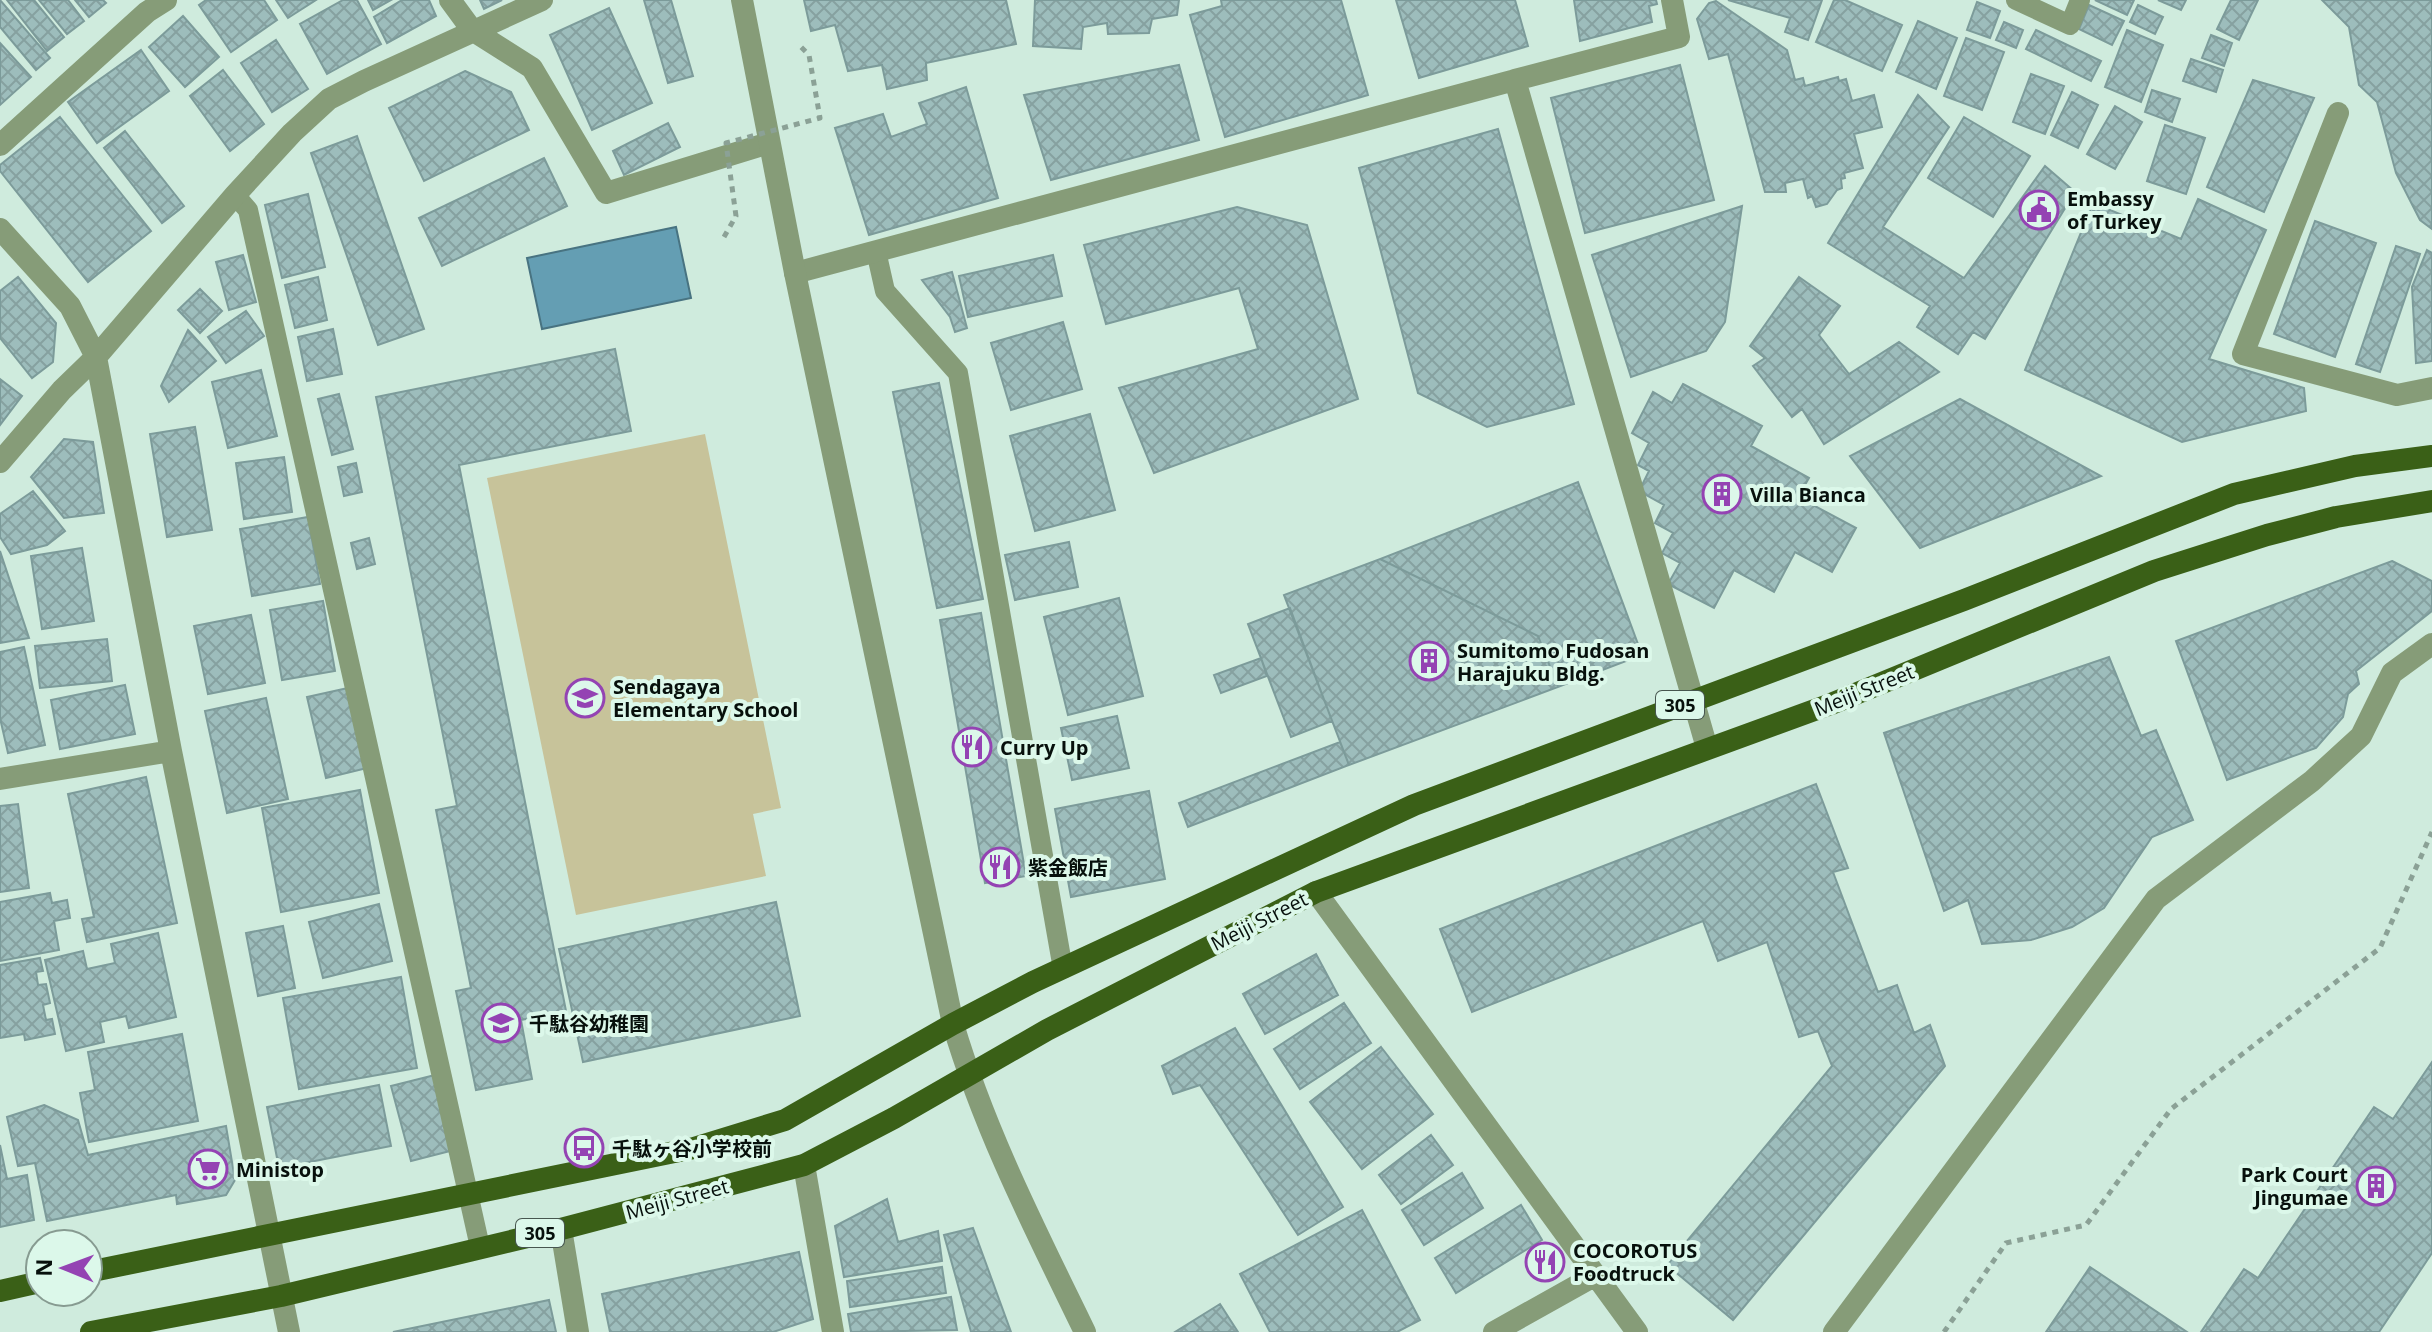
<svg xmlns="http://www.w3.org/2000/svg" width="2432" height="1332" font-family="'Open Sans','Noto Sans JP',sans-serif">
<style>
.pitch{fill:#c7c39a}
.water{fill:#649eb3;stroke:#487381;stroke-width:2}
.building{fill:url(#building-cross-hatch);stroke:#7c9b9a;stroke-width:2}
.lines{fill:none;stroke-linecap:round;stroke-linejoin:round}
.path{stroke:#8ba196;stroke-width:5;stroke-dasharray:6 6;stroke-linecap:butt}
.service{stroke:#869c78;stroke-width:20}
.minor{stroke:#869c78;stroke-width:22}
.tertiary{stroke:#869c78;stroke-width:22}
.primary{stroke:#3a6017;stroke-width:22}
.path-bridge{stroke:#8ba196;stroke-width:5;stroke-dasharray:6 6;stroke-linecap:butt}
.labels{text-anchor:middle;dominant-baseline:central;stroke-width:8;stroke-linejoin:round;paint-order:stroke}
.shield{fill:#dcf8ea;stroke:#47564f;stroke-width:2}
.shield-label{font-size:18px;font-weight:bold;fill:#07100c}
.poi-label{font-size:20px;font-weight:bold;fill:#07100c;stroke:#dcf8ea;text-anchor:start}
.street-label{font-size:20px;fill:#07100c;stroke:#dcf8ea}
</style>
<defs>
<pattern id="building-cross-hatch" width="8" height="8" patternUnits="userSpaceOnUse" patternTransform="scale(2)"><rect width="8" height="8" fill="#9dbdbc"/><path d="M0 0l8 8M0 8l8-8" fill="none" stroke="#86a1a0"/></pattern>
</defs>
<rect width="100%" height="100%" fill="#cfebdd"/>
<!-- pitch -->
<path class="pitch" d="M705 434 781 808 753 814 766 876 576 915 487 478Z"/>
<!-- water -->
<path class="water" d="M676 227 691 298 542 329 527 258Z"/>
<!-- building -->
<path class="building" d="M0 0 50 58 36 70 0 27Z
M7 0H34L64 37 47 51Z
M39 0H68L84 21 67 34Z
M75 0H103L106 3 89 17Z
M206 0H264L277 20 231 52 199 5Z
M276 0H316L288 18Z
M343 0H357L381 44 327 74 300 24Z
M368 0H391L373 10Z
M402 0H429L436 16 387 43 374 17Z
M480 0H502L484 9Z
M644 0H671L693 76 668 83Z
M804 0H1006L1016 44 926 63 927 80 887 89 882 65 848 71 835 25 811 31Z
M1035 0H1179L1177 15 1152 19 1149 33 1108 34 1107 23 1083 27 1081 49 1033 46Z
M1221 0H1341L1368 95 1225 137 1190 15 1222 6Z
M1396 0H1515L1528 46 1419 78Z
M1574 0H1656L1657 4 1649 6 1652 22 1580 41Z
M1728 0H1822L1808 40 1785 32 1790 18Z
M1834 0H1845L1902 25 1882 71 1816 42Z
M2095 0H2134L2127 15Z
M2158 0H2186L2181 10Z
M2231 0H2258L2239 40 2217 29Z
M2322 0H2432V229L2420 220 2396 173 2377 102 2359 85 2349 27Z
M1716 1 1787 50 1795 80 1803 78 1805 86 1838 77 1839 81 1846 79 1852 101 1874 95 1882 127 1854 134 1863 168 1844 173 1845 178 1841 179 1842 188 1837 190 1827 204 1816 207 1812 196 1808 198 1803 179 1785 183 1786 192H1765L1728 54 1709 59 1697 19 1709 3Z
M1977 2 2000 11 1990 38 1967 30Z
M2089 5 2124 21 2112 45 2079 29Z
M2138 5 2163 17 2155 34 2130 22Z
M609 8 652 103 592 130 550 35Z
M183 16 219 57 185 87 149 47Z
M1918 21 1957 38 1936 89 1896 72Z
M2004 22 2023 30 2016 48 1996 40Z
M2036 30 2101 61 2091 81 2026 49Z
M2127 30 2163 45 2141 102 2105 87Z
M2211 35 2232 43 2224 66 2202 58Z
M1966 38 2004 52 1982 110 1944 96Z
M276 40 308 89 272 112 241 63Z
M0 43 31 77 0 105Z
M141 50 169 91 97 143 68 102Z
M2191 59 2223 70 2216 92 2183 81Z
M1179 65 1199 140 1051 180 1024 95Z
M1680 65 1714 200 1585 233 1551 98Z
M223 70 264 124 230 151 190 96Z
M465 71 511 92 529 130 424 181 389 108Z
M2031 74 2064 86 2045 134 2013 122Z
M2253 80 2314 98 2264 212 2207 187Z
M966 87 998 198 869 235 835 128 883 114 891 137 927 124 919 103Z
M2152 90 2180 99 2172 122 2145 112Z
M2072 92 2098 105 2078 148 2051 135Z
M1918 95 1949 127 1883 227 1964 278 2045 166 2075 192 1985 339 1973 332 1958 354 1917 327 1930 306 1828 243Z
M2115 106 2142 122 2115 169 2087 154Z
M60 117 151 231 88 282 0 171V165Z
M1964 117 2030 156 1993 217 1928 178Z
M668 123 680 147 624 175 613 151Z
M2165 125 2205 138 2186 194 2147 181Z
M1498 129 1574 404 1487 427 1418 393 1359 168Z
M125 131 184 206 162 223 104 148Z
M357 136 424 329 378 345 311 153Z
M544 158 567 206 442 266 419 218Z
M308 194 325 267 282 278 265 205Z
M2198 199 2266 230 2209 359 2304 388 2306 411 2182 442 2025 370 2093 203 2181 239Z
M1742 206 1725 322 1706 351 1631 377 1592 255Z
M1237 207 1307 225 1358 399 1154 473 1119 388 1258 349 1239 288 1106 324 1084 245Z
M2315 221 2376 243 2335 357 2274 334Z
M2396 246 2420 254 2380 372 2356 364Z
M2427 250 2432 253V361L2416 363 2412 287Z
M243 255 256 302 229 310 216 262Z
M1053 255 1062 296 968 317 959 276Z
M952 272 967 328 955 332 950 317 922 280Z
M18 277 56 323 53 362 32 378 0 338V291Z
M318 277 327 320 295 328 285 285Z
M1799 277 1840 306 1819 335 1849 374 1899 342 1939 372 1824 444 1802 409 1792 417 1753 366 1765 358 1750 346Z
M200 289 222 311 200 333 178 310Z
M246 311 264 336 226 363 208 337Z
M1063 322 1082 389 1011 410 991 343Z
M333 329 342 374 307 381 298 337Z
M188 330 216 361 169 402 161 386Z
M615 349 631 431 459 465 566 1011 521 1020 532 1079 476 1090 456 991 471 988 436 810 457 806 376 397Z
M261 370 277 436 228 448 212 382Z
M0 379 22 396 0 425Z
M939 383 983 599 937 608 893 392Z
M1683 384 1762 426 1751 446 1809 478 1798 497 1856 528 1832 572 1795 552 1774 592 1734 570 1714 608 1668 584 1680 563 1662 553 1673 533 1655 523 1664 505 1639 491 1649 471 1638 465 1649 443 1632 433 1653 392 1672 403Z
M339 394 353 449 332 455 318 399Z
M1960 399 2101 476 1920 548 1850 456Z
M1090 414 1115 510 1035 531 1010 436Z
M195 427 212 530 167 537 150 434Z
M64 439 93 442 104 513 64 518 31 477Z
M284 457 292 512 244 519 236 463Z
M356 463 362 492 344 496 338 467Z
M1578 482 1642 655 1558 687 1538 636 1380 559Z
M33 491 65 531 47 545 11 554 0 537V514Z
M308 517 320 584 252 596 240 529Z
M369 538 375 564 357 569 351 543Z
M1069 542 1078 587 1015 600 1005 555Z
M82 548 94 621 42 629 31 556Z
M0 551 29 638 0 643Z
M1380 559 1538 636 1558 687 1349 765 1284 595Z
M2392 561 2432 581V611L2356 671 2359 684 2348 694 2343 717 2316 748 2227 780 2176 641Z
M1119 598 1143 696 1068 715 1044 617Z
M323 601 335 671 282 680 270 610Z
M1290 608 1332 721 1291 737 1248 624Z
M981 613 1026 876 985 883 940 620Z
M251 615 265 683 208 694 194 626Z
M107 639 112 681 40 688 35 646Z
M24 647 45 745 8 753 0 718V652Z
M2109 657 2141 736 2156 730 2193 820 2152 837 2104 908 2072 927 2031 940 1982 944 1968 900 1944 911 1884 733Z
M1261 658 1267 676 1221 693 1214 675Z
M125 685 135 734 60 749 51 700Z
M348 688 367 768 326 778 307 697Z
M266 698 288 799 227 813 205 711Z
M1117 716 1129 768 1072 780 1061 728Z
M1340 742 1349 765 1188 827 1179 803Z
M146 777 177 923 87 942 82 919 94 917 68 794Z
M1816 784 1848 868 1833 872 1878 992 1897 985 1914 1033 1930 1025 1945 1066 1733 1320 1667 1265 1832 1066 1818 1031 1799 1037 1767 942 1718 961 1703 921 1472 1012 1440 929Z
M360 790 379 893 281 912 262 808Z
M1149 791 1165 879 1071 897 1055 809Z
M18 804 29 888 0 892V806Z
M50 893 52 903 67 900 70 918 54 921 59 950 0 961V902Z
M776 902 800 1016 583 1062 559 949Z
M379 904 392 961 323 978 309 922Z
M283 926 295 988 258 996 246 933Z
M158 933 176 1017 129 1028 126 1016 100 1022 104 1042 66 1051 45 960 83 951 87 969 115 963 111 944Z
M1316 954 1338 995 1265 1034 1243 994Z
M40 958 43 971 36 972 38 985 46 984 50 1003 43 1005 46 1020 52 1019 55 1034 25 1040 24 1034 0 1038V965Z
M401 977 417 1068 299 1089 283 998Z
M1344 1003 1371 1043 1300 1089 1274 1049Z
M1235 1028 1343 1207 1298 1235 1200 1085 1173 1094 1162 1066Z
M182 1034 198 1121 89 1142 80 1093 95 1090 88 1052Z
M1381 1047 1433 1114 1362 1169 1310 1102Z
M2432 1062V1253L2379 1332H2201L2244 1269 2258 1278 2374 1107 2393 1119Z
M435 1075 454 1150 411 1161 391 1086Z
M379 1085 391 1146 279 1168 267 1107Z
M44 1105 78 1120 88 1155 226 1126 235 1180 226 1195 177 1204 176 1195 47 1221 35 1163 18 1166 7 1117Z
M1431 1135 1453 1165 1401 1204 1379 1175Z
M0 1145 7 1179 27 1175 34 1220 0 1227Z
M1462 1173 1483 1208 1424 1245 1402 1210Z
M887 1199 898 1242 938 1231 942 1261 844 1277 835 1226Z
M1521 1205 1542 1240 1456 1293 1435 1258Z
M1362 1210 1420 1320 1397 1332H1270L1240 1274Z
M973 1228 1011 1332H971L944 1235Z
M799 1252 813 1319 773 1332H610L602 1294Z
M942 1267 946 1293 850 1307 847 1281Z
M2090 1267 2187 1332H2046Z
M951 1297 957 1330 851 1332 848 1314Z
M549 1300 556 1332H393Z
M1220 1304 1238 1332H1175Z"/>
<g class="lines">
<!-- path -->
<path class="path" d="M1944 1332 2006 1243 2086 1225 2171 1109 2380 948 2432 832"/>
<!-- service -->
<path class="service" d="M2016 0 2070 25 2080 0
M235 195 248 210 480 1247
M876 251 885 291 958 373 1063 969"/>
<!-- minor -->
<path class="minor" d="M450 0 472 30 532 68 606 193 769 143
M1672 0 1679 37 1515 80 1707 748
M2338 113 2243 354 2397 395 2432 388
M0 145 147 12 166 0
M0 229 70 306 96 357 171 751 289 1332
M795 273 1515 80
M0 462 62 390 96 357 235 195 292 133 329 99 364 81 542 0
M0 779 171 751
M1316 892 1637 1332
M804 1165 833 1332
M561 1229 578 1332
M1494 1332 1596 1275
M1834 1332 2156 899 2312 781 2361 736 2392 673 2432 644"/>
<!-- tertiary -->
<path class="tertiary" d="M742 0 795 273 953 1024C985 1132 1036 1231 1085 1332"/>
<!-- primary -->
<path class="primary" d="M88 1272 694 1148 785 1120 953 1024 1033 982 1414 805 1964 600 2234 494 2355 466 2432 456
M0 1291 40 1282
M91 1332 281 1296 561 1229 804 1165 894 1118 1047 1030 1316 892 1831 704 2154 571 2267 535 2336 517 2432 501"/>
<!-- path-bridge -->
<path class="path-bridge" d="M724 237 736 216 726 143 820 118 809 55 798 44"/>
</g>
<!-- icons -->
<defs>
<g id="civic-ring" transform="scale(2)"><circle r="9.5" fill="#dcf8ea" stroke="#9443b3" stroke-width="1.5"/><path d="M-.6-6.5H3V-4.5H.6V-3L4-1V1h2V6H-6V1h2V-1L-.6-3ZM-1.2 2.5V6h2.4V2.5Z" fill="#9443b3"/></g>
<g id="building-ring" transform="scale(2)"><circle r="9.5" fill="#dcf8ea" stroke="#9443b3" stroke-width="1.5"/><path d="M-4-6H4V6H1V3H-1V6H-4ZM-2.5-4.3h1.7v1.8h-1.7ZM.8-4.3h1.7v1.8H.8ZM-2.5-1h1.7V.8h-1.7ZM.8-1h1.7V.8H.8Z" fill="#9443b3"/></g>
<g id="school-ring" transform="scale(2)"><circle r="9.5" fill="#dcf8ea" stroke="#9443b3" stroke-width="1.5"/><path d="M0-5L7-2L0 1L-7-2ZM-4 1L0 2.5L4 1V4Q0 6-4 4Z" fill="#9443b3"/></g>
<g id="restaurant-ring" transform="scale(2)"><circle r="9.5" fill="#dcf8ea" stroke="#9443b3" stroke-width="1.5"/><path d="M-5-6h1v4h1v-4h1v4h1v-4h1v5L-1.5 .5V6h-2V.5L-5-1ZM5-6V6H3V1.5H1.5Q1.5-4 5-6Z" fill="#9443b3"/></g>
<g id="bus-ring" transform="scale(2)"><circle r="9.5" fill="#dcf8ea" stroke="#9443b3" stroke-width="1.5"/><path d="M-5-6H5V4H4V6H2V4H-2V6H-4V4H-5ZM-3.5-4V0h7V-4ZM-3.5 1.2v1.5H-2V1.2ZM2 1.2v1.5H3.5V1.2Z" fill="#9443b3"/></g>
<g id="supermarket-ring" transform="scale(2)"><circle r="9.5" fill="#dcf8ea" stroke="#9443b3" stroke-width="1.5"/><path d="M-6-5.5h2.5l.6 2H6L4.5 2H-2.5L-4.4-4H-6ZM-1.5 3.2a1.3 1.3 0 1 0 .1 0ZM3 3.2a1.3 1.3 0 1 0 .1 0Z" fill="#9443b3"/></g>
</defs>
<g fill-rule="evenodd">
<use href="#civic-ring" x="2039" y="210"/>
<use href="#building-ring" x="1722" y="494"/>
<use href="#building-ring" x="1429" y="661"/>
<use href="#school-ring" x="585" y="698"/>
<use href="#restaurant-ring" x="972" y="747"/>
<use href="#restaurant-ring" x="1000" y="867"/>
<use href="#school-ring" x="501" y="1023"/>
<use href="#bus-ring" x="584" y="1148"/>
<use href="#supermarket-ring" x="208" y="1169"/>
<use href="#building-ring" x="2376" y="1186"/>
<use href="#restaurant-ring" x="1545" y="1262"/>
</g>
<g class="labels">
<!-- shield labels -->
<g class="shield">
<rect x="1656" y="691" width="48" height="28" rx="6"/>
<rect x="516" y="1219" width="48" height="28" rx="6"/>
</g>
<g class="shield-label">
<text x="1680" y="705">305</text>
<text x="540" y="1233">305</text>
</g>
<!-- poi labels -->
<g class="poi-label">
<text x="2067" y="198">Embassy<tspan x="2067" dy="23">of Turkey</tspan></text>
<text x="1750" y="494">Villa Bianca</text>
<text x="1457" y="650">Sumitomo Fudosan<tspan x="1457" dy="23">Harajuku Bldg.</tspan></text>
<text x="613" y="686">Sendagaya<tspan x="613" dy="23">Elementary School</tspan></text>
<text x="1000" y="747">Curry Up</text>
<text x="1028" y="867">紫金飯店</text>
<text x="529" y="1023">千駄谷幼稚園</text>
<text x="612" y="1148">千駄ヶ谷小学校前</text>
<text x="236" y="1169">Ministop</text>
<text x="2348" y="1174" text-anchor="end">Park Court<tspan x="2348" dy="23">Jingumae</tspan></text>
<text x="1573" y="1250">COCOROTUS<tspan x="1573" dy="23">Foodtruck</tspan></text>
</g>
<!-- street labels -->
<g class="street-label">
<text transform="translate(1864 690) rotate(-22)">Meiji Street</text>
<text transform="translate(1259 921) rotate(-27)">Meiji Street</text>
<text transform="translate(677 1199) rotate(-15)">Meiji Street</text>
</g>
</g>
<!-- north arrow -->
<g transform="translate(64 1268) rotate(271)"><circle r="38" fill="#dcf8ea" stroke="#879b91" stroke-width="2"/>
<path d="M0-6L14 30L0 20L-14 30Z" fill="#9443b3"/>
<text y="-12" font-size="22" font-weight="bold" text-anchor="middle" fill="#07100c">N</text>
</g>
</svg>
